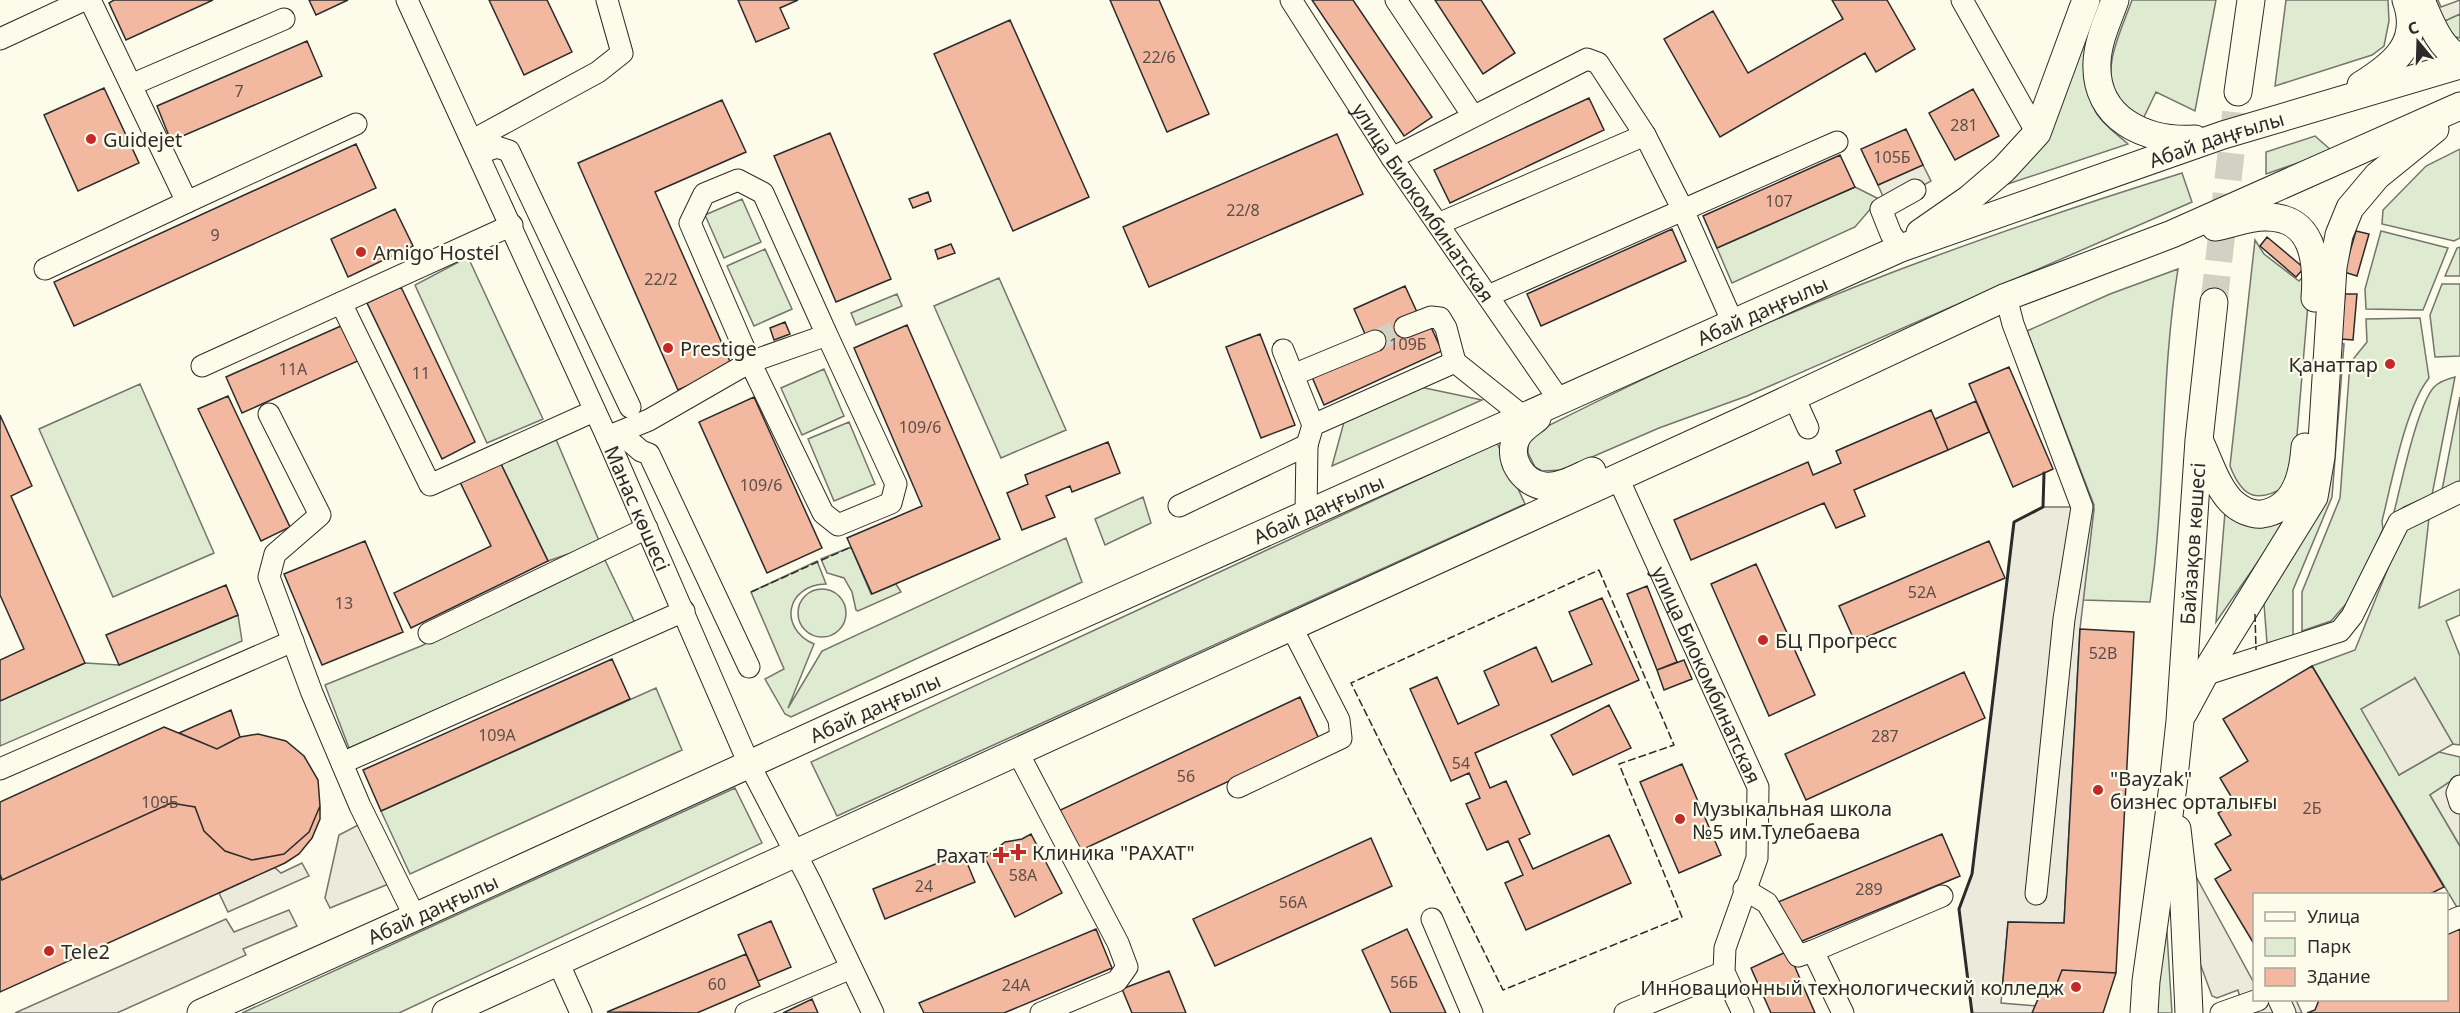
<svg xmlns="http://www.w3.org/2000/svg" width="2460" height="1013" font-family="'Noto Sans',sans-serif">
<style>
.green{fill:#deebd1;stroke:#74746e;stroke-width:1.5}
.parking{fill:#eceadb;stroke:#74746e;stroke-width:1.5}
.building{fill:#f2b8a0;stroke:#2b2b2b;stroke-width:1.5}
.lines{fill:none;stroke-linecap:round;stroke-linejoin:round}
.minor-tunnel{stroke:#d3d1c4;stroke-width:21;stroke-dasharray:21 10;stroke-linecap:butt}
.major-tunnel{stroke:#d3d1c4;stroke-width:27;stroke-dasharray:27 14;stroke-linecap:butt}
.minor-casing{stroke:#2b2b2b;stroke-width:23}
.major-casing{stroke:#2b2b2b;stroke-width:29}
.minor{stroke:#fdfbea;stroke-width:21}
.major{stroke:#fdfbea;stroke-width:27}
.fence{stroke:#2b2b2b;stroke-width:1.5;stroke-dasharray:8 3;stroke-linecap:butt}
.wall{stroke:#2b2b2b;stroke-width:3}
.poi-dot{fill:#c62828;stroke:#fdfbea;stroke-width:2}
.labels{text-anchor:middle;dominant-baseline:central;stroke-width:4.5;stroke-linejoin:round;paint-order:stroke}
.number-label{font-size:16px;fill:#5d4e48}
.poi-label{font-size:20px;fill:#2b2b2b;stroke:#fdfbea;text-anchor:start}
.street-label{font-size:20px;fill:#2b2b2b;stroke:#fdfbea}
</style>
<rect width="100%" height="100%" fill="#fdfbea"/>
<!-- green -->
<path class="green" d="M2132 0H2216L2195 111 2156 92 2142 121C2135 115 2125 110 2120 103 2098 72 2121 32 2132 0Z
M2286 0H2388L2389 21 2384 46 2372 55 2275 86Z
M2460 14V38L2452 36 2436 25Z
M2092 20C2088 43 2084 94 2097 114 2104 125 2118 135 2128 144L2005 185Z
M2315 136 2332 151 2266 174V152Z
M2460 149V238L2454 241 2382 224 2383 210 2426 166Z
M2182 173 2192 202 1747 396 1659 428 1562 470 1542 471 1535 467 1528 453V443L1536 432C1666 366 1799 306 1936 256 2017 226 2099 199 2182 173Z
M1855 187 1879 199 1855 227 1732 283 1717 248Z
M742 199 761 242 724 258 705 215Z
M2381 231 2448 248 2423 310 2366 309 2365 289Z
M2255 240 2264 254 2299 281 2309 270 2308 304 2295 459 2289 485C2258 503 2243 500 2230 466Z
M2460 247V276H2445L2457 248Z
M765 249 792 309 754 326 727 266Z
M468 257 543 419 487 443 415 285Z
M2178 269C2160 380 2166 492 2150 602L2083 600 2094 505 2027 331 2110 294Z
M999 278 1066 430 1001 458 934 306Z
M2442 284H2460V356L2435 357 2430 315Z
M897 294 902 306 856 325 851 313Z
M2420 318 2429 378C2405 408 2392 482 2382 521L2383 529 2353 596 2331 621 2302 631V592L2340 498 2350 363 2367 342 2366 319Z
M2338 343 2344 344 2332 497 2293 590V638L2267 643 2264 604 2321 496Z
M824 369 844 416 802 435 781 388Z
M2455 377 2432 495 2404 507 2393 516C2401 486 2416 408 2434 387 2440 381 2447 379 2455 377Z
M140 384 214 553 113 597 39 429Z
M1420 387 1482 400 1332 466 1344 422Z
M2460 397V482L2442 490Z
M849 422 875 484 834 501 808 439Z
M555 437 600 543 548 561 500 462Z
M1497 443 1525 504 837 816 811 762Z
M1143 497 1151 523 1105 545 1095 519Z
M2225 512 2266 525 2287 520 2216 622Z
M2429 518 2419 608 2460 589V615L2446 621 2460 656V745L2453 744 2415 678 2399 775 2439 752 2460 757V775L2430 795 2460 846V908L2458 909 2312 666 2355 650 2403 531Z
M1066 538 1082 582 791 717 785 714 765 679 784 669 751 592 817 561 826 584C786 585 778 628 814 644L788 708 822 651Z
M851 547 871 594 896 584 901 592 858 611 856 610 852 592 844 578 827 573 821 559Z
M604 558 635 623 349 748 325 685 421 646Z
M798 613a24 24 0 1 1 48 0a24 24 0 1 1-48 0Z
M238 615 242 641 0 746V701L85 663 119 665Z
M656 688 682 750 410 874 381 811Z
M735 788 762 843 399 1013H242Z
M2165 901 2172 1013H2151Z"/>
<!-- parking -->
<path class="parking" d="M2432 0H2438L2441 7 2460 0V14L2436 25Z
M1923 165 1931 181 1887 206 1878 185Z
M2043 507H2082L2094 509 2080 629 2064 923 2008 922 2001 1003 2037 1006 2032 1013H1972L1959 909 1972 874 2014 522Z
M2415 678 2453 744 2399 775 2361 709Z
M2460 775V846L2430 795Z
M360 824 391 883 330 908 325 898 339 835Z
M302 863 309 876 228 912 219 893 274 867 281 873Z
M2193 871 2254 983V1000H2296L2302 1013H2244L2238 990 2217 998 2212 996 2191 939Z
M289 910 297 926 243 949 246 955 117 1013H15L226 919 234 932Z"/>
<!-- building -->
<path class="building" d="M114 0H213L126 40 109 3Z
M309 0H348L316 15Z
M489 0H547L572 52 524 75Z
M738 0H798L780 8 789 28 756 42Z
M1110 0H1159L1209 114 1167 132Z
M1312 0H1353L1432 117 1404 136Z
M1435 0H1481L1515 53 1483 74Z
M1832 0H1887L1915 49 1876 72 1865 53 1720 137 1664 39 1713 11 1748 73 1843 19Z
M1010 20 1089 197 1013 231 934 54Z
M307 41 322 76 171 141 157 106Z
M104 88 139 163 78 191 44 115Z
M1973 89 1999 136 1955 160 1929 113Z
M1589 98 1604 130 1450 203 1434 170Z
M722 100 746 152 655 192 732 366 678 390 578 163Z
M1906 129 1923 165 1878 185 1861 149Z
M830 133 891 279 836 302 774 156Z
M1337 134 1363 194 1149 287 1123 227Z
M356 144 376 188 74 326 54 282Z
M1840 155 1855 187 1717 248 1703 216Z
M928 192 931 201 913 208 909 199Z
M395 209 413 246 348 277 331 239Z
M1672 229 1686 261 1541 326 1527 294Z
M2356 231 2369 234 2357 276 2344 272Z
M2267 237 2304 268 2296 277 2260 246Z
M951 244 955 253 938 259 935 250Z
M1405 286 1417 312 1430 325 1442 351 1324 405 1312 377 1365 334 1354 309Z
M401 287 475 442 442 459 367 303Z
M2345 294H2357L2353 340 2341 339Z
M785 322 790 334 774 340 770 328Z
M343 325 360 360 242 413 226 377Z
M907 325 1000 539 872 594 847 538 922 506 854 348Z
M1260 334 1295 425 1261 438 1226 347Z
M2009 367 2053 469 2013 487 1969 384Z
M228 396 290 527 261 541 198 409Z
M754 397 822 548 767 573 699 422Z
M1976 401 1989 432 1948 450 1935 419Z
M1931 410 1948 450 1854 490 1865 516 1836 528 1824 503 1691 560 1674 520 1808 462 1813 475 1841 463 1836 451Z
M0 415 32 486 11 496 85 663 0 701V660L24 649 0 595Z
M1108 442 1120 473 1072 492 1070 486 1046 496 1055 517 1022 530 1007 493 1028 484 1025 475Z
M500 462 548 561 411 628 394 593 491 546 460 482Z
M365 541 403 632 322 665 284 574Z
M1989 541 2005 578 1855 642 1839 606Z
M1756 564 1815 695 1769 716 1711 584Z
M226 585 238 615 119 665 106 635Z
M1647 586 1677 662 1657 670 1627 594Z
M1602 598 1639 680 1475 753 1490 788 1506 781 1530 834 1519 839 1533 869 1609 835 1631 883 1526 930 1505 883 1523 875 1508 841 1487 850 1466 804 1480 798 1469 773 1451 781 1410 689 1437 677 1458 724 1499 705 1484 671 1536 647 1552 682 1592 664 1569 612Z
M2080 629 2134 632 2116 973 2062 970 2057 983 2041 992 2002 991 2008 922 2064 923Z
M612 659 630 699 381 811 363 770Z
M1684 660 1692 679 1664 690 1657 670Z
M2312 666 2444 887 2430 894H2254V944L2215 879 2231 870 2215 844 2231 835 2218 813 2235 803 2220 778 2248 761 2223 719Z
M1964 672 1985 718 1806 800 1785 754Z
M1300 697 1319 739 1073 854 1054 813Z
M1609 705 1631 748 1573 775 1551 735Z
M231 710 240 737 217 749 179 733Z
M164 727 217 749 240 737 258 734 286 741 304 756 318 780 320 806 309 832 284 854 252 860 225 851 204 831 195 807 171 803 2 880 0 874V802Z
M1682 764 1721 855 1679 873 1640 782Z
M171 803 195 807 204 831 225 851 252 860 284 854 309 832 320 806V819L312 838 299 854 285 863 0 992V874L2 880Z
M1031 834 1062 893 1015 917 985 858 1005 842 1022 839Z
M1942 834 1960 876 1795 944 1778 902Z
M1371 838 1392 886 1215 966 1193 919Z
M963 853 975 882 885 919 873 889Z
M771 921 791 967 758 981 738 935Z
M1096 929 1112 968 1004 1013H924L919 1003Z
M1407 929 1446 1013H1391L1362 950Z
M2460 929V1013H2307L2315 1010 2319 1000H2446V935Z
M1788 951 1815 1013H1771L1751 968Z
M746 954 760 986 697 1013 607 1012Z
M2062 970 2116 973 2103 1013H2032L2041 992 2057 983Z
M1169 971 1186 1013H1132L1122 989Z
M812 999 818 1013H783Z"/>
<g class="lines">
<!-- minor-tunnel -->
<path class="minor-tunnel" d="M1375 341 1405 327"/>
<!-- major-tunnel -->
<path class="major-tunnel" d="M2214 302 2238 92"/>
<!-- minor casing -->
<g class="minor-casing">
<g id="minor">
<path d="M90 0 187 202 356 124"/>
<path id="s1" d="M407 0 607 437 749 764 810 881 873 1013"/>
<path id="s2" d="M1291 0 1392 158 1560 401"/>
<path d="M1396 0 1473 116"/>
<path d="M1962 0 2037 133"/>
<path d="M0 39 84 0"/>
<path d="M131 85 284 19"/>
<path d="M473 140 598 72 622 53 607 0"/>
<path d="M479 153 497 147 509 151 630 407"/>
<path d="M1392 158 1587 59 1598 63 1645 135 1683 210 1733 323"/>
<path d="M1438 224 1645 135"/>
<path d="M1901 248 1891 234 1881 209 1915 190"/>
<path d="M45 269 187 202"/>
<path d="M1488 296 1837 142"/>
<path d="M2006 297 2013 324 2082 507 2064 619 2036 894"/>
<path d="M341 303 430 485 594 411"/>
<path d="M1405 327 1431 317 1440 318 1446 328 1455 362"/>
<path d="M1283 350 1313 425"/>
<path d="M202 366 512 225"/>
<path d="M1293 375 1375 341"/>
<path d="M1794 397 1808 428"/>
<path d="M269 414 320 515 275 554 269 577 312 693 360 806 415 917"/>
<path d="M620 433 641 451 649 454 749 667"/>
<path d="M607 437 649 420 750 362 827 335 763 193 738 180 704 194 690 223 750 362 823 513 838 525 891 503 896 484 827 335"/>
<path id="s3" d="M1618 478 1758 787 1757 858 1725 948 1724 972 1743 1013"/>
<path d="M1179 506 1307 445"/>
<path d="M1306 514 1307 445 1313 425 1455 362 1525 418"/>
<path d="M429 633 647 528"/>
<path d="M2204 675 2340 631 2352 616 2399 522 2460 492"/>
<path d="M1017 751 1118 943 1127 967 1117 981 1041 1013"/>
<path d="M342 763 684 611"/>
<path d="M0 769 293 641"/>
<path d="M2460 786 2457 793 2460 803"/>
<path d="M1238 787 1341 738 1339 720 1291 626"/>
<path d="M1744 889 1767 903 1798 956 1813 951"/>
<path d="M1432 919 1472 1013"/>
<path d="M2446 923 2460 917"/>
<path d="M558 962 581 1013"/>
<path d="M2279 1000 2285 1013"/>
<path d="M746 1013 851 968"/>
<path d="M1625 1013 1724 972"/>
<path d="M1843 1013 1813 951 1942 896"/>
<path d="M2221 1013 2258 1000"/>
</g>
</g>
<!-- major casing -->
<g class="major-casing">
<g id="major">
<path d="M2115 0C2108 20 2098 40 2097 62 2094 119 2146 142 2195 139"/>
<path d="M2421 0C2429 19 2440 49 2460 58"/>
<path d="M2361 85C2393 65 2422 43 2406 0"/>
<path d="M2238 92 2251 0"/>
<path d="M2215 227C2231 224 2249 217 2265 217 2313 216 2318 260 2315 298"/>
<path d="M1920 233 1969 199 2004 169 2037 133 2086 0"/>
<path d="M1537 418C1531 423 1521 429 1517 437 1506 457 1522 483 1544 486 1560 488 1578 477 1592 471"/>
<path d="M2200 442C2209 461 2217 488 2233 503 2241 510 2252 515 2262 514 2295 509 2303 476 2305 447"/>
<path d="M2184 712 2204 675 2314 497 2321 457 2333 267 2339 235 2350 208 2377 176 2435 129"/>
<path d="M2177 829 2183 882 2189 1013"/>
<path id="s4" d="M201 1013 415 917 833 726 1901 248 2223 135 2460 65"/>
<path d="M446 1013 1746 419 2006 297 2172 234 2460 106"/>
<path id="s5" d="M2144 1013 2146 981 2173 786 2180 721 2199 440 2214 302"/>
</g>
</g>
<!-- minor -->
<use href="#minor" class="minor"/>
<!-- major -->
<use href="#major" class="major"/>
<!-- fence -->
<path class="fence" d="M1599 570 1674 745 1619 764 1682 917 1503 990 1351 683Z
M751 592 851 547
M2255 614 2256 650"/>
<!-- wall -->
<path class="wall" d="M1972 1013 1959 909 1972 874 2014 522 2043 507 2044 473"/>
</g>
<!-- markers -->
<g class="poi-dot">
<circle cx="91" cy="139" r="6"/>
<circle cx="361" cy="252" r="6"/>
<circle cx="668" cy="348" r="6"/>
<circle cx="2390" cy="364" r="6"/>
<circle cx="1763" cy="640" r="6"/>
<circle cx="2098" cy="790" r="6"/>
<circle cx="1680" cy="819" r="6"/>
<path d="M1015 843h6v6h6v6h-6v6h-6v-6h-6v-6h6z"/>
<path d="M998 846h6v6h6v6h-6v6h-6v-6h-6v-6h6z"/>
<circle cx="49" cy="951" r="6"/>
<circle cx="2076" cy="987" r="6"/>
</g>
<g class="labels">
<!-- number labels -->
<g class="number-label">
<text x="1159" y="57">22/6</text>
<text x="239" y="91">7</text>
<text x="1964" y="125">281</text>
<text x="1892" y="157">105Б</text>
<text x="1779" y="201">107</text>
<text x="1243" y="210">22/8</text>
<text x="215" y="235">9</text>
<text x="661" y="279">22/2</text>
<text x="1408" y="344">109Б</text>
<text x="293" y="369">11А</text>
<text x="421" y="373">11</text>
<text x="920" y="427">109/6</text>
<text x="761" y="485">109/6</text>
<text x="1922" y="592">52А</text>
<text x="344" y="603">13</text>
<text x="2103" y="653">52B</text>
<text x="497" y="735">109А</text>
<text x="1885" y="736">287</text>
<text x="1461" y="763">54</text>
<text x="1186" y="776">56</text>
<text x="160" y="802">109Б</text>
<text x="2312" y="808">2Б</text>
<text x="1023" y="875">58А</text>
<text x="924" y="886">24</text>
<text x="1869" y="889">289</text>
<text x="1293" y="902">56А</text>
<text x="1404" y="982">56Б</text>
<text x="717" y="984">60</text>
<text x="1016" y="985">24А</text>
</g>
<!-- poi labels -->
<g class="poi-label">
<text x="103" y="139">Guidejet</text>
<text x="373" y="252">Amigo Hostel</text>
<text x="680" y="348">Prestige</text>
<text x="2378" y="364" text-anchor="end">Қанаттар</text>
<text x="1775" y="640">БЦ Прогресс</text>
<text x="2110" y="778">"Bayzak"<tspan x="2110" dy="23">бизнес орталығы</tspan></text>
<text x="1692" y="808">Музыкальная школа<tspan x="1692" dy="23">№5 им.Тулебаева</tspan></text>
<text x="1032" y="852">Клиника "РАХАТ"</text>
<text x="988" y="855" text-anchor="end">Рахат</text>
<text x="61" y="951">Tele2</text>
<text x="2064" y="987" text-anchor="end">Инновационный технологический колледж</text>
</g>
<!-- street labels -->
<g class="street-label">
<text stroke="none"><textPath href="#s4" startOffset="2198">Абай даңғылы</textPath></text>
<text stroke="none"><textPath href="#s2" startOffset="242">улица Биокомбинатская</textPath></text>
<text stroke="none"><textPath href="#s4" startOffset="1712">Абай даңғылы</textPath></text>
<text stroke="none"><textPath href="#s1" startOffset="558">Манас көшесі</textPath></text>
<text stroke="none"><textPath href="#s4" startOffset="1226">Абай даңғылы</textPath></text>
<text stroke="none"><textPath href="#s5" startOffset="472">Байзақов көшесі</textPath></text>
<text stroke="none"><textPath href="#s3" startOffset="216">улица Биокомбинатская</textPath></text>
<text stroke="none"><textPath href="#s4" startOffset="740">Абай даңғылы</textPath></text>
<text stroke="none"><textPath href="#s4" startOffset="254">Абай даңғылы</textPath></text>
</g>
</g>
<!-- legend -->
<rect x="2253" y="893" width="195" height="108" fill="#fdfbea" stroke="#a9a89e" stroke-width="1.5"/>
<rect x="2265" y="912" width="30" height="9" fill="#fdfbea" stroke="#a9a89e" stroke-width="1.5"/>
<text x="2307" y="923" font-size="18" fill="#2b2b2b">Улица</text>
<rect x="2265" y="938" width="30" height="18" fill="#deebd1" stroke="#a9a89e" stroke-width="1.5"/>
<text x="2307" y="953" font-size="18" fill="#2b2b2b">Парк</text>
<rect x="2265" y="968" width="30" height="18" fill="#f2b8a0" stroke="#a9a89e" stroke-width="1.5"/>
<text x="2307" y="983" font-size="18" fill="#2b2b2b">Здание</text>
<!-- north arrow -->
<g transform="translate(2418 42) rotate(341)" stroke="#fdfbea" stroke-width="4.5" paint-order="stroke">
<path d="M0-4.5L10 22L0 15L-10 22Z" fill="#2b2b2b"/>
<text y="-9" font-size="16" font-weight="bold" text-anchor="middle" fill="#2b2b2b">С</text>
</g>
</svg>
